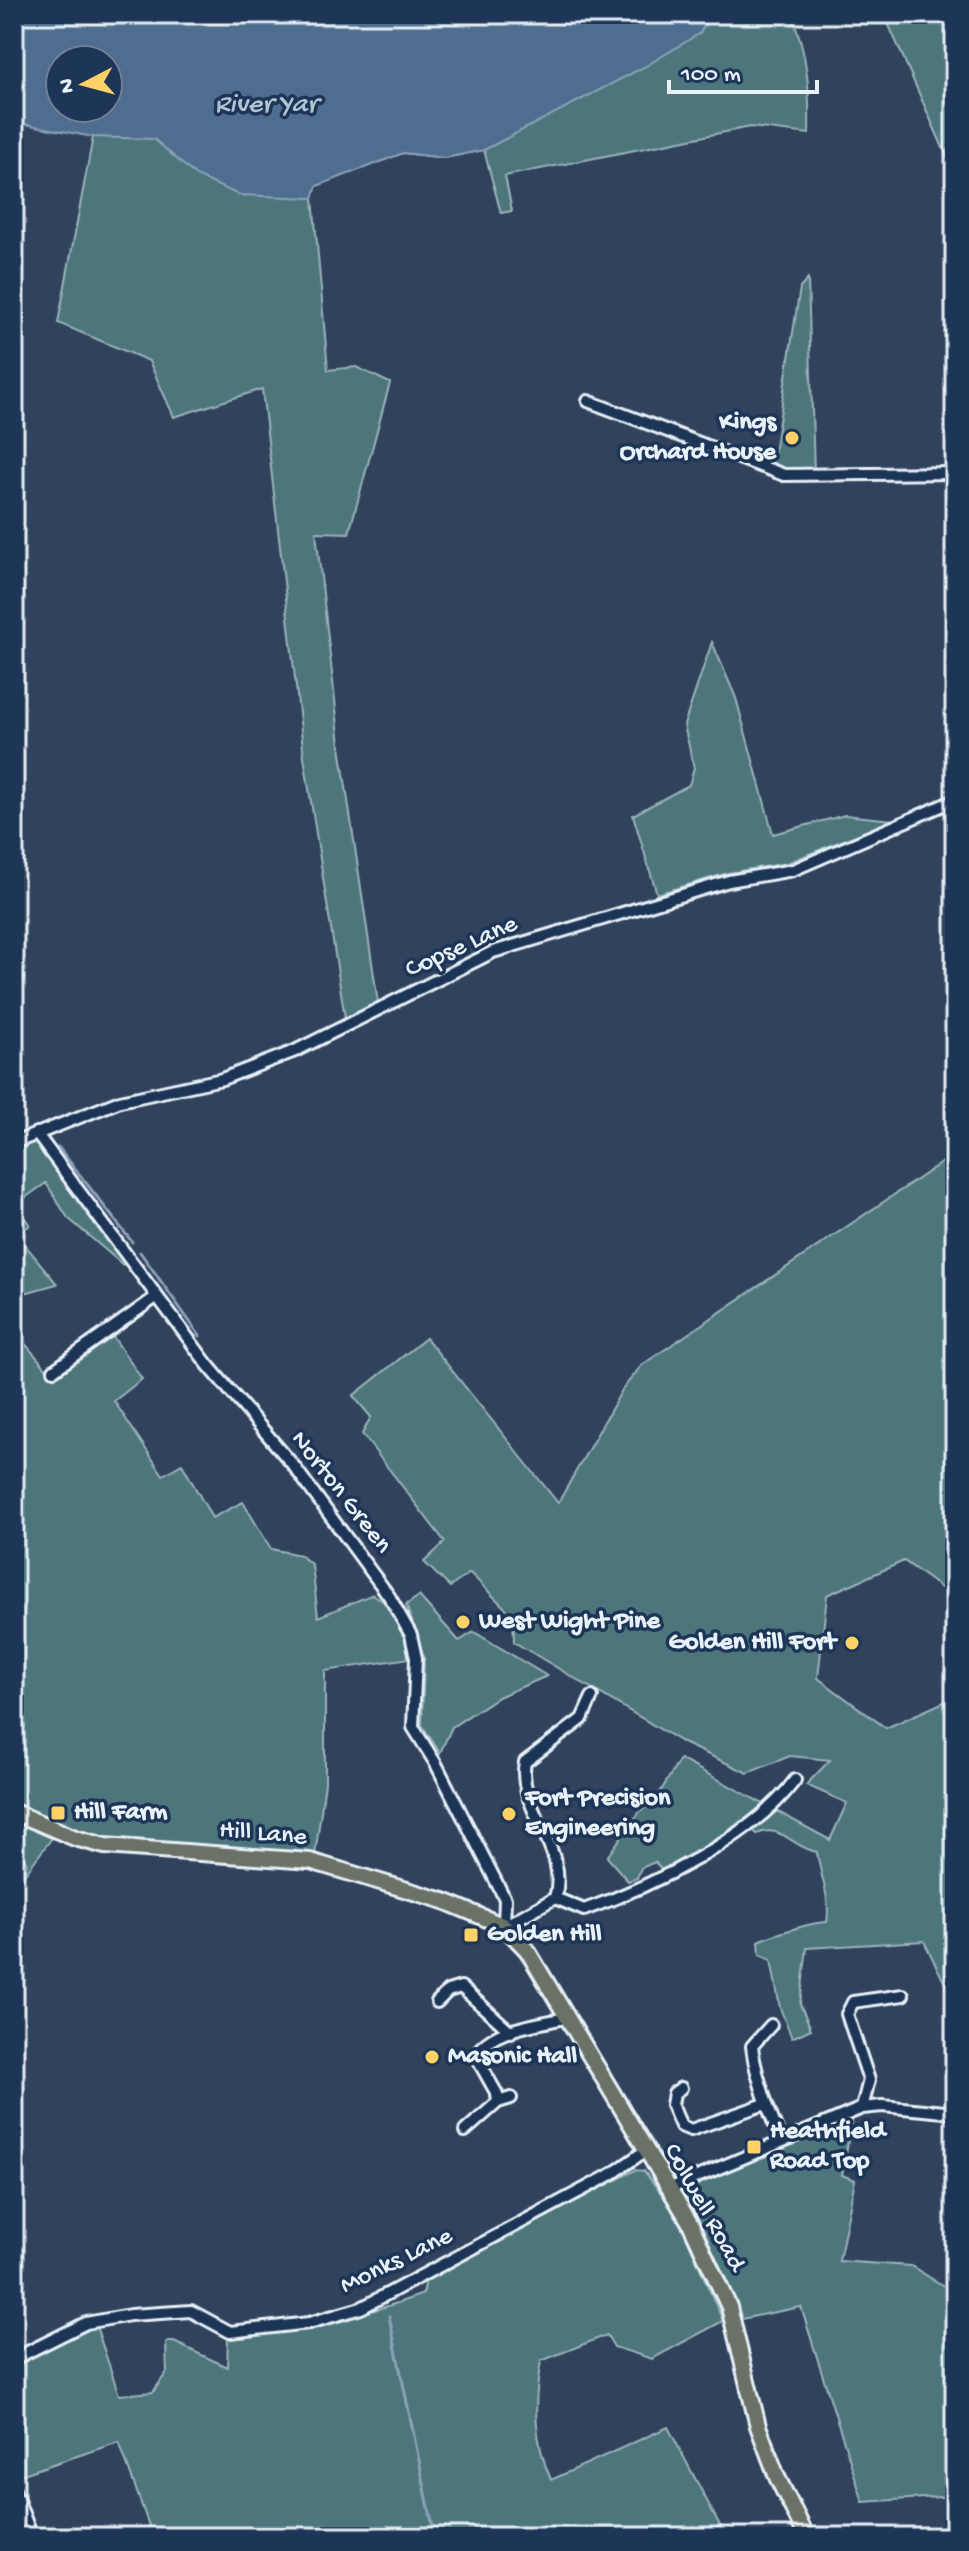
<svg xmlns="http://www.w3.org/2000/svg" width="969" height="2551" font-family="'Gochi Hand',sans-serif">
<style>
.green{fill:#4d767b;stroke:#9ab4ba;stroke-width:2}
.water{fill:#4f6d8f;stroke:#8ca2b9;stroke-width:2;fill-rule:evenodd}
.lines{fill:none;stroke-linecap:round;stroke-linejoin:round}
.stream{stroke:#8ca2b9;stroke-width:3}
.minor-casing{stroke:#e8f1f8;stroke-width:16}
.major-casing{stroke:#e8f1f8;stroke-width:20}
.minor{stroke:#1d3557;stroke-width:10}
.major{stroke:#6a7166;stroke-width:14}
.poi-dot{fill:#ffd166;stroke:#1d3557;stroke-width:3}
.labels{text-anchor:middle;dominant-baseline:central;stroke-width:7;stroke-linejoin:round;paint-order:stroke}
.poi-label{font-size:26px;font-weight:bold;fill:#e8f1f8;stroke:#1d3557;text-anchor:start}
.street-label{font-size:26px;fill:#e8f1f8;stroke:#1d3557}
.water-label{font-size:28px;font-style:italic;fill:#b2c3d3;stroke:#1d3557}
</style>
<rect width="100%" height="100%" fill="#31425d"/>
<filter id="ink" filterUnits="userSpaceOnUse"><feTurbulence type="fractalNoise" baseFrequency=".0125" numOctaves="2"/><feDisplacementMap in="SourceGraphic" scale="16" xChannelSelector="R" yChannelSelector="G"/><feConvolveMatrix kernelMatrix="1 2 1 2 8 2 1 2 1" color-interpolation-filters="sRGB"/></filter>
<g filter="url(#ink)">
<!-- green -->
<path class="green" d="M664 14H791C808 53 810 92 809 134L750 127 505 176 512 211 501 213 484 150 445 158 403 153 316 186 313 198 328 370 356 367 390 383 349 533 316 532 341 753 378 1003 345 1018 304 757 262 389 174 417 149 361 58 323 93 137 111 123Z
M884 14H946L955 41V111L950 114 955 130V175Z
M808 279 814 473 772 466 800 288Z
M712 642 736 698 773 834 845 815 893 820 787 863 728 873 657 894 633 815 689 785 694 768 684 725Z
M40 1138 130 1260 123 1265 68 1218 46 1183 15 1205 30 1225 17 1235 57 1284 14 1296V1150Z
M955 1146V1598L904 1561 827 1595 818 1678 886 1728 955 1697V2004L924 1941 807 1948 800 2004 811 2029 792 2038 780 2008 771 1960 760 1955 759 1941C771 1935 813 1922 827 1922 831 1899 820 1875 817 1852 793 1848 781 1823 757 1834L742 1820 710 1845 663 1872 655 1862 641 1868 637 1878 628 1881 607 1857 641 1810 653 1804 680 1759 830 1840 847 1803 806 1785 830 1760 790 1756 748 1773 685 1744 514 1642 513 1616 470 1573 450 1587 424 1562 445 1542 362 1434 371 1417 353 1396 426 1338 558 1503 622 1390 642 1365 944 1161Z
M14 1331 52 1375 109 1331 142 1379 114 1401 163 1475 182 1464 212 1518 243 1502 271 1549 300 1555 312 1565 318 1617 373 1594C396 1608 404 1632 410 1658L325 1671V1783L315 1855 107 1838 77 1832 14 1805Z
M419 1596 459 1641 474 1632 547 1676 496 1698 452 1727 440 1753 422 1725 424 1657 406 1605Z
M14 1816 55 1834 14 1888V1872L25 1869 27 1863 14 1844Z
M852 2120 842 2175 855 2180 839 2261 911 2266 955 2293V2496L863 2502 801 2307 741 2319 693 2218 671 2188 710 2172 708 2180Z
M635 2170 644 2171 676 2213 723 2321 652 2359 614 2347 607 2335 541 2361C533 2404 534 2440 551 2480L668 2427 726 2537H153L119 2442 14 2477V2364L96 2326 119 2395 153 2392 167 2372 166 2342H174L227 2367 228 2338C296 2330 359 2318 423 2294L426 2280Z"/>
<!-- water -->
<path class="water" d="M14 14H711L700 33 646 66 484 150 445 158 403 153 317 186 313 198 239 195 196 176 154 139 93 137 14 122ZM60 60H108V108H60Z"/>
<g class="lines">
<!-- stream -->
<path class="stream" d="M58 1147 132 1242
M140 1252 200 1336
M389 2316 435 2537"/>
<!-- minor casing -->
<g class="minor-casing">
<path id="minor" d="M588 401 784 475 955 473
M36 1133 208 1365 293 1465 389 1596 411 1635 416 1658 413 1727 436 1764 505 1899 504 1926
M14 1143 120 1101 222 1079 295 1051 493 952 729 881 793 870 955 800
M54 1370 156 1297
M555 1898 584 1910C650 1887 754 1837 795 1780
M504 1926 555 1898C570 1849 516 1808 525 1762L582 1719 592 1697
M437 2002 448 1991 461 1987 511 2032
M771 2025 752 2046C755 2076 770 2114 781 2141
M681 2088 674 2093 672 2105 681 2126 691 2130 765 2104
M498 2102 511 2098
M862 2108 869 2080 847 2014 853 2002 903 1995
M465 2131 498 2102 497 2094 475 2055C493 2028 535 2025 565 2018
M671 2188 862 2108 882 2106 955 2113
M14 2359 86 2323 130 2315 191 2311 230 2332 309 2323 361 2308 612 2174 645 2151
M14 2490 32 2537"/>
</g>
<!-- major casing -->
<g class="major-casing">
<path id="major" d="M14 1812 75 1838 105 1846 310 1861 444 1901 504 1926 527 1950 690 2223 729 2307 758 2426 777 2477 807 2537"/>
</g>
<!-- minor -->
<use href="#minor" class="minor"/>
<!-- major -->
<use href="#major" class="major"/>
</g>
</g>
<!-- markers -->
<g class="poi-dot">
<circle cx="792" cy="438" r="8"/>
<circle cx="463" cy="1622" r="8"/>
<circle cx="852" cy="1643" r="8"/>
<rect x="50" y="1805" width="16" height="16" rx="4"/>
<circle cx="509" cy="1814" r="8"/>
<rect x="463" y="1927" width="16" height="16" rx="4"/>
<circle cx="432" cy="2057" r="8"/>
<rect x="746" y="2139" width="16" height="16" rx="4"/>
</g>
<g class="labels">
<!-- poi labels -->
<g class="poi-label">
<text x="776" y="423" text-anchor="end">Kings<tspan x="776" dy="30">Orchard House</tspan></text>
<text x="479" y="1622">West Wight Pine</text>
<text x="836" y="1643" text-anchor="end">Golden Hill Fort</text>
<text x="525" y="1799">Fort Precision<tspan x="525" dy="30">Engineering</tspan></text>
<text x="74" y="1813">Hill Farm</text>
<text x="487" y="1935">Golden Hill</text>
<text x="448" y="2057">Masonic Hall</text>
<text x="770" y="2132">Heathfield<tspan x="770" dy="30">Road Top</tspan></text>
</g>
<!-- street labels -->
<g class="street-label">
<text transform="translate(462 948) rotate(-24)">Copse Lane</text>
<text transform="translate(340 1493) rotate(52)">Norton Green</text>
<text transform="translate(263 1835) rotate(5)">Hill Lane</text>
<text transform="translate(703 2208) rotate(61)">Colwell Road</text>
<text transform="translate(397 2262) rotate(-26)">Monks Lane</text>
</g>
<!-- water labels -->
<g class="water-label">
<text x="266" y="105">River Yar</text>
</g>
</g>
<!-- margin -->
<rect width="969" height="2551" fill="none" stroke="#1d3557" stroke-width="48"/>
<rect x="24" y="24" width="921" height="2503" fill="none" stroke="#e8f1f8" stroke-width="3" filter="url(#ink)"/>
<!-- north arrow -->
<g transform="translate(84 84) rotate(264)"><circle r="38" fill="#1d3557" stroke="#6e8097" stroke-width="2"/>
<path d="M0-6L14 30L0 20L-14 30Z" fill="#ffd166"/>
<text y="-12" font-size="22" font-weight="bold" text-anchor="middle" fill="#e8f1f8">N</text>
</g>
<!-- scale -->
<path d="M669 80v12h148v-12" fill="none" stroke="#e8f1f8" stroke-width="4"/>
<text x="681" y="80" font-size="24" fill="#e8f1f8" stroke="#1d3557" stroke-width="6" paint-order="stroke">100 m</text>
</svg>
